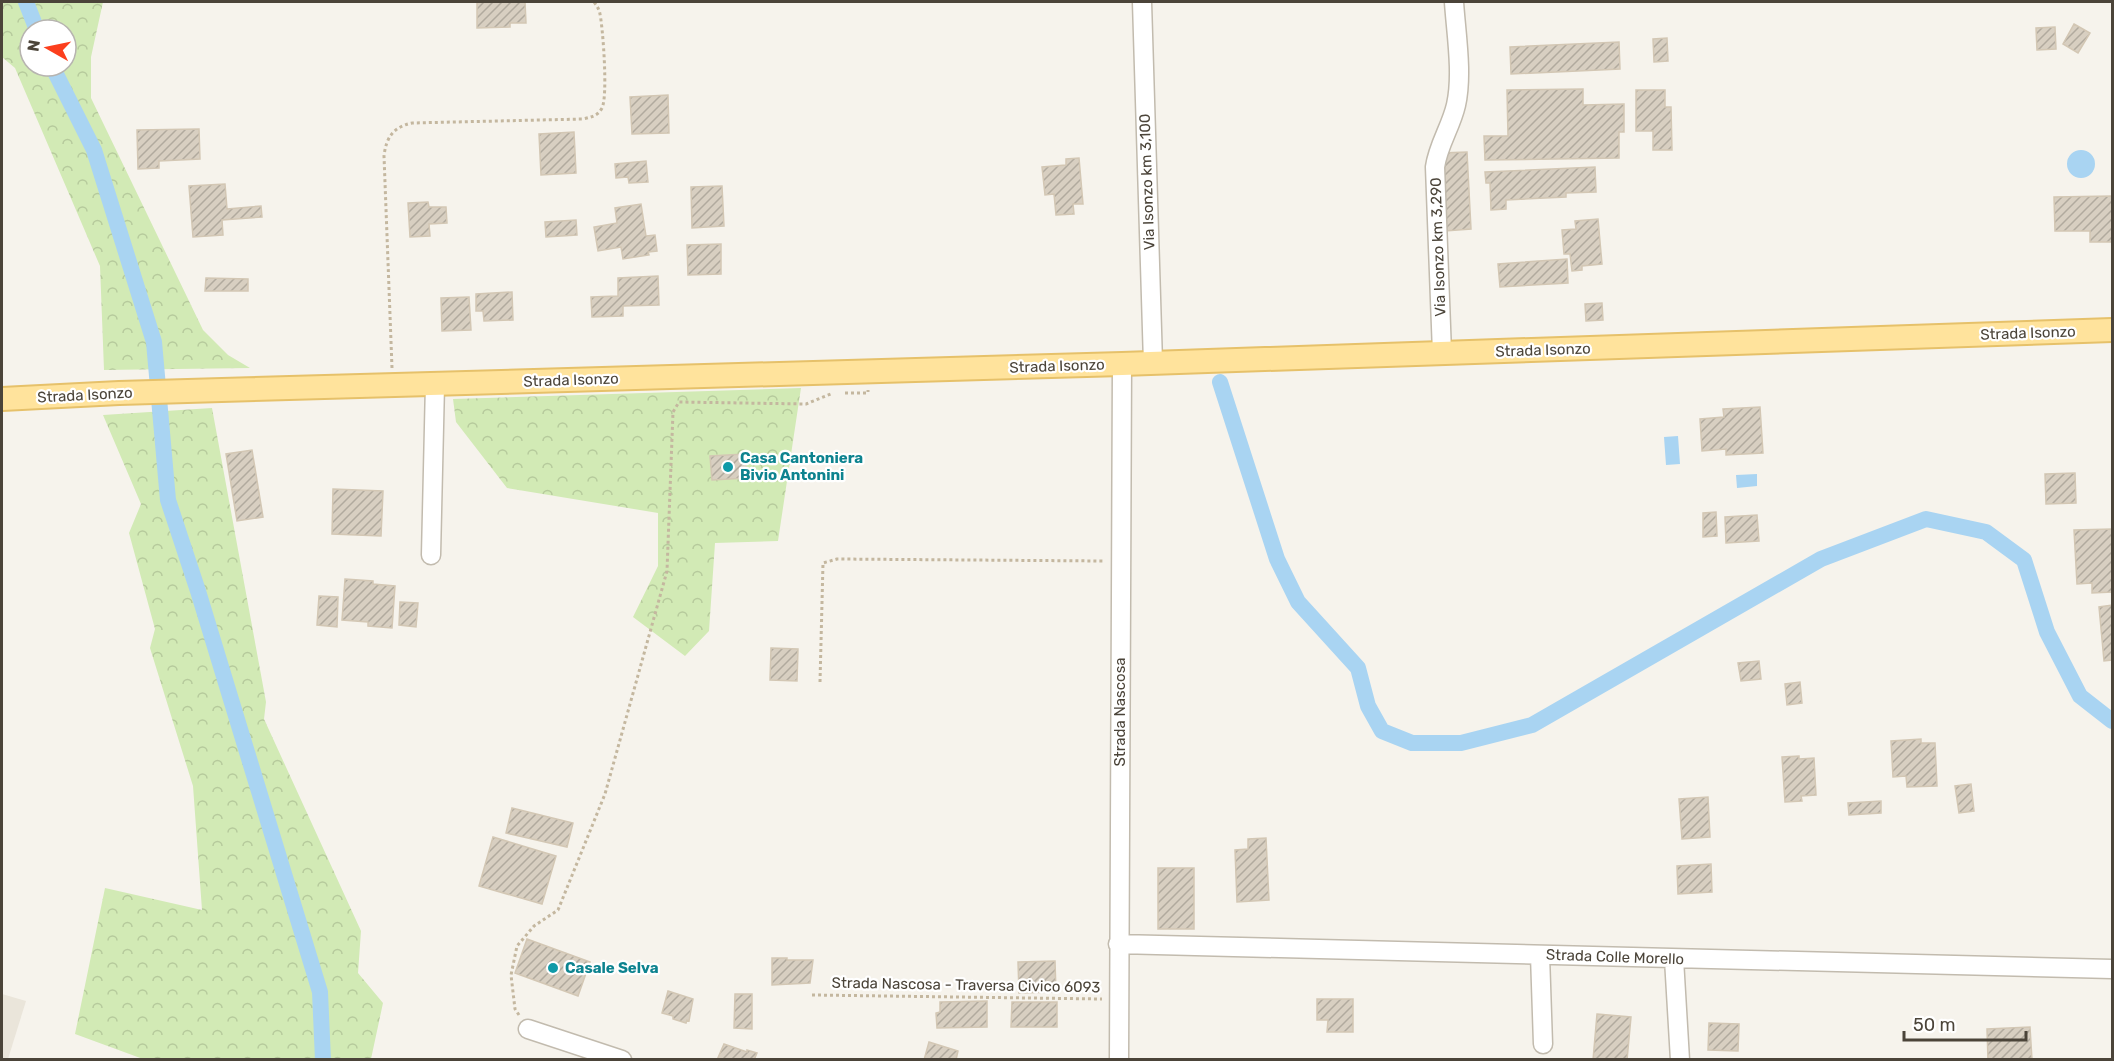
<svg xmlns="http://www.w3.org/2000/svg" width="2114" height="1061" font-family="Rubik,sans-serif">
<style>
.residential{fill:#eae5da}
.forest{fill:url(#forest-crowns);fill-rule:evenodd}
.water{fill:#a9d4f2}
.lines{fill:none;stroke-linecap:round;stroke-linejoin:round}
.canal{stroke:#a9d4f2;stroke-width:16}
.building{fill:url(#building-hatch);stroke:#d3c7b4;stroke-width:1.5}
.minor-casing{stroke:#c2bbae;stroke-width:21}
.major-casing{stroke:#e6c16a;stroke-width:26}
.path{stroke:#c4b79f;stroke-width:3;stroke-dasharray:3 3;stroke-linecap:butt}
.minor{stroke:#fff;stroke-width:18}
.major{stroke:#ffe39c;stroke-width:22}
.culture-dot{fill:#0f9aa8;stroke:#fff;stroke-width:2}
.labels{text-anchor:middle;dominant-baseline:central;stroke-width:4.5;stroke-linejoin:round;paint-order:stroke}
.street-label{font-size:15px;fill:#4b4439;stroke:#fff}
.culture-label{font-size:15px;font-weight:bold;fill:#0d838f;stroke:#fff;text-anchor:start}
</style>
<defs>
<pattern id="forest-crowns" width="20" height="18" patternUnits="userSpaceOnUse" patternTransform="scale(1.5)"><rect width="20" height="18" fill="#d2eab5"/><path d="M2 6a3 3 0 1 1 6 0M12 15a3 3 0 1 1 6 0" fill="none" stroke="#b6ca9c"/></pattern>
<pattern id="building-hatch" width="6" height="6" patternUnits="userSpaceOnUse" patternTransform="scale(1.5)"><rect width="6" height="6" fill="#d8cfc1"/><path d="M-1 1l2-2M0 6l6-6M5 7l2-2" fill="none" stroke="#b1aa9e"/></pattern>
</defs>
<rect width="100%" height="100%" fill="#f6f3ec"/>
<!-- residential -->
<path class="residential" d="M2 994 26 1001 8 1059H2Z"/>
<!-- forest -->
<path class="forest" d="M2 2H103L91 57V98L203 330 228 355 250 368 104 370 100 266 15 68 2 57ZM30 30H66V66H30Z
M801 388 778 541 715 543 709 631 685 656 633 617 658 566V513L507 488 456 422 453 399Z
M212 408 266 702 264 719 361 931 358 973 383 1003 371 1059H143L75 1034 105 888 202 910 193 786 150 648 155 629 129 533 141 504 103 415Z"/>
<!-- water -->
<path class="water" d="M2067 164a14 14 0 1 1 28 0a14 14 0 1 1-28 0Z
M1678 436 1680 464 1666 465 1664 437Z
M1757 474V486L1737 488 1736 475Z"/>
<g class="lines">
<!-- canal -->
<path class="canal" d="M26 2 37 30
M52 66 94 150 154 342 168 500 198 591 320 992 323 1060
M1220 382 1277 559 1298 602 1358 668 1368 706 1382 731 1412 743H1461L1532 725 1821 559 1926 519 1986 532 2024 560 2047 632 2080 696 2112 721"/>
</g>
<!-- building -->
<path class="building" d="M477 2H525L526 23H510V27L477 28Z
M2074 24 2090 33 2078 53 2063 44Z
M2055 27 2056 49 2037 50 2036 28Z
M1667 38 1668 61 1654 62 1653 39Z
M1619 42 1620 69 1511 74 1510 47Z
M1583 89V105L1624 104V132H1619V158L1485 160 1484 136H1508L1507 90Z
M1636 90H1665V107H1671L1672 150H1653V131H1636Z
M668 95 669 133 632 134 630 97Z
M199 129 200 159 159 161V168L138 169 137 130Z
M574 132 576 173 541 175 539 134Z
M1467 152 1471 229 1445 231 1440 153Z
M1079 158 1083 204H1073L1074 214 1056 215 1054 194 1045 195 1042 167 1066 165V159Z
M646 161 648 182 629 183 628 177 616 178 615 164Z
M1595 167 1596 192 1566 193V197L1506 200V209L1491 210 1490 183H1486L1485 172Z
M225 184 227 209 261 206 262 217 222 220 223 235 193 237 189 186Z
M722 186 724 226 692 228 691 187Z
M2112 196V242H2090V231H2055L2054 197Z
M428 202 429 207H446L447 223 429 224 430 236 410 237 408 203Z
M641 204 646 236 655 235 657 251 648 252 649 255 623 259 621 247 598 251 594 227 617 223 615 208Z
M1598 219 1602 264 1582 266V270L1572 271 1570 254H1564L1562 230 1576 229 1575 221Z
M576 220 577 235 546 237 545 222Z
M721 244V274L688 275 687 245Z
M1567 259 1568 283 1500 287 1498 264Z
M658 276 659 305 623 306V316L592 317 591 297 618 296V278Z
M206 278 248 279V291H205Z
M512 292 513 320 484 321 483 311H476V294Z
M469 297 471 330 442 331 441 298Z
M1602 303 1603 320 1586 321 1585 304Z
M1760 407 1763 453 1726 455V449L1702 451 1700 419 1724 417 1723 409Z
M252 450 263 517 237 521 226 454Z
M745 454 747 478 712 480 710 456Z
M2075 473 2076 503 2046 504 2045 474Z
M333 489 383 491 381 536 332 534Z
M1716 512 1717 536 1703 537V513Z
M1757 515 1759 541 1726 543 1725 517Z
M2112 529V592L2092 593V583L2077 584 2074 530Z
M345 579 373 581V584L395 586 392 628 368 626V622L342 620Z
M319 596 338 597 337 627 317 625Z
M400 602 418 603 416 627 399 625Z
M2112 605V660L2104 661 2099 607Z
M771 648 798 649 797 681 770 680Z
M1759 661 1761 679 1741 681 1738 663Z
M1800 682 1802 703 1787 705 1785 684Z
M1921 739V743H1935L1937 786 1907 787 1906 776 1893 777 1891 741Z
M1799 756V759L1814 758 1816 795 1801 796 1802 801 1785 802 1782 757Z
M1971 784 1974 811 1959 813 1955 786Z
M1708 797 1710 837 1682 839 1679 799Z
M1881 801V813L1849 815 1848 803Z
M512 808 573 823 567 847 506 833Z
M493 837 556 856 542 904 479 886Z
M1266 838 1269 900 1237 902 1235 850 1248 849V839Z
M1711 864 1712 892 1678 894 1677 866Z
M1158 868H1194V929H1158Z
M527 939 590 962 578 996 515 973Z
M772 958H787V960H813L810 983 772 985Z
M1055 961 1056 992 1019 993 1018 962Z
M668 991 693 999 689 1021 687 1020 686 1023 673 1019V1016L662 1013Z
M735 994H752V1029L734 1028Z
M1317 999H1353V1032H1327L1328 1020H1317Z
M987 1001V1027L937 1028 936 1013 940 1012V1002Z
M1012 1002H1057V1027H1011Z
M1597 1014 1631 1017 1627 1060H1593Z
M1709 1023 1739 1024 1738 1051 1708 1050Z
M2030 1027 2032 1060H1988L1987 1029Z
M929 1042 958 1051 956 1060H924Z
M724 1044 747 1052V1050L757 1053 754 1060H717Z"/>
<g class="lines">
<!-- minor casing -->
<g class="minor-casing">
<path id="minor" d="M1142 2 1153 363
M1442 353 1435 167C1438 145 1451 127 1456 105 1463 74 1456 33 1454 2
M431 555 435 384
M1118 944 2112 969
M1540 955 1543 1044
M1674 959 1680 1060
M528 1029 622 1060
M1119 1060 1122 364"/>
</g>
<!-- major casing -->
<g class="major-casing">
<path id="major" d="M2 399 119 393 1122 364 2112 330"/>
</g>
<!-- path -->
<path class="path" d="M392 368 384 156C386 138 393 127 412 123L583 119C591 117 598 116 602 108 608 96 603 29 600 14 599 9 597 6 594 2
M845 393H868V390
M820 682 823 563 837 559 1104 561
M812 995 1102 999
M519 1015 515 1009 511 975 517 946 534 926 558 910 605 794 667 571 673 412 679 402 806 404 833 393"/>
<!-- minor -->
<use href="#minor" class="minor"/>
<!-- major -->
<use href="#major" class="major"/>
</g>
<!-- markers -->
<g class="culture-dot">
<circle cx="728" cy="467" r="6"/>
<circle cx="553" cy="968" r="6"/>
</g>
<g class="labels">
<!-- street labels -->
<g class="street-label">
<text transform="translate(1147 182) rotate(-92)">Via Isonzo km 3,100</text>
<text transform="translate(1438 247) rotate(-92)">Via Isonzo km 3,290</text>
<text transform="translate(2028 333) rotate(-2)">Strada Isonzo</text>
<text transform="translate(1543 350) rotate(-2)">Strada Isonzo</text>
<text transform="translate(1057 366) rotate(-2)">Strada Isonzo</text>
<text transform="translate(571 380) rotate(-2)">Strada Isonzo</text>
<text transform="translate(85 395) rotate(-3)">Strada Isonzo</text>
<text transform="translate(1120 712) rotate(-90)">Strada Nascosa</text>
<text transform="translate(1615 957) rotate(2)">Strada Colle Morello</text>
<text transform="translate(966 985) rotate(1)">Strada Nascosa - Traversa Civico 6093</text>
</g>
<!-- culture labels -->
<g class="culture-label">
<text x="740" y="458">Casa Cantoniera<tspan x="740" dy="17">Bivio Antonini</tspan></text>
<text x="565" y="968">Casale Selva</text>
</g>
</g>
<!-- border -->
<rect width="2114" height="1061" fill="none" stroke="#4b4439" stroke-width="6"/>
<!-- north arrow -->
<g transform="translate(48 48) rotate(279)"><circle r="28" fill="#ffffff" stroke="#b7b4b0" stroke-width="1.5"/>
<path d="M0-4.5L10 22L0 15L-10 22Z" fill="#fc3f1d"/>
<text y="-9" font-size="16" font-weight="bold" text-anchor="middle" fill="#4b4439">N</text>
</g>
<!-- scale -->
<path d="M1904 1031v9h122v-9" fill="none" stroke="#4b4439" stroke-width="3"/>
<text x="1913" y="1031" font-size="18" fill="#4b4439" stroke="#ffffff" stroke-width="4.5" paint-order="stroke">50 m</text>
</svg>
